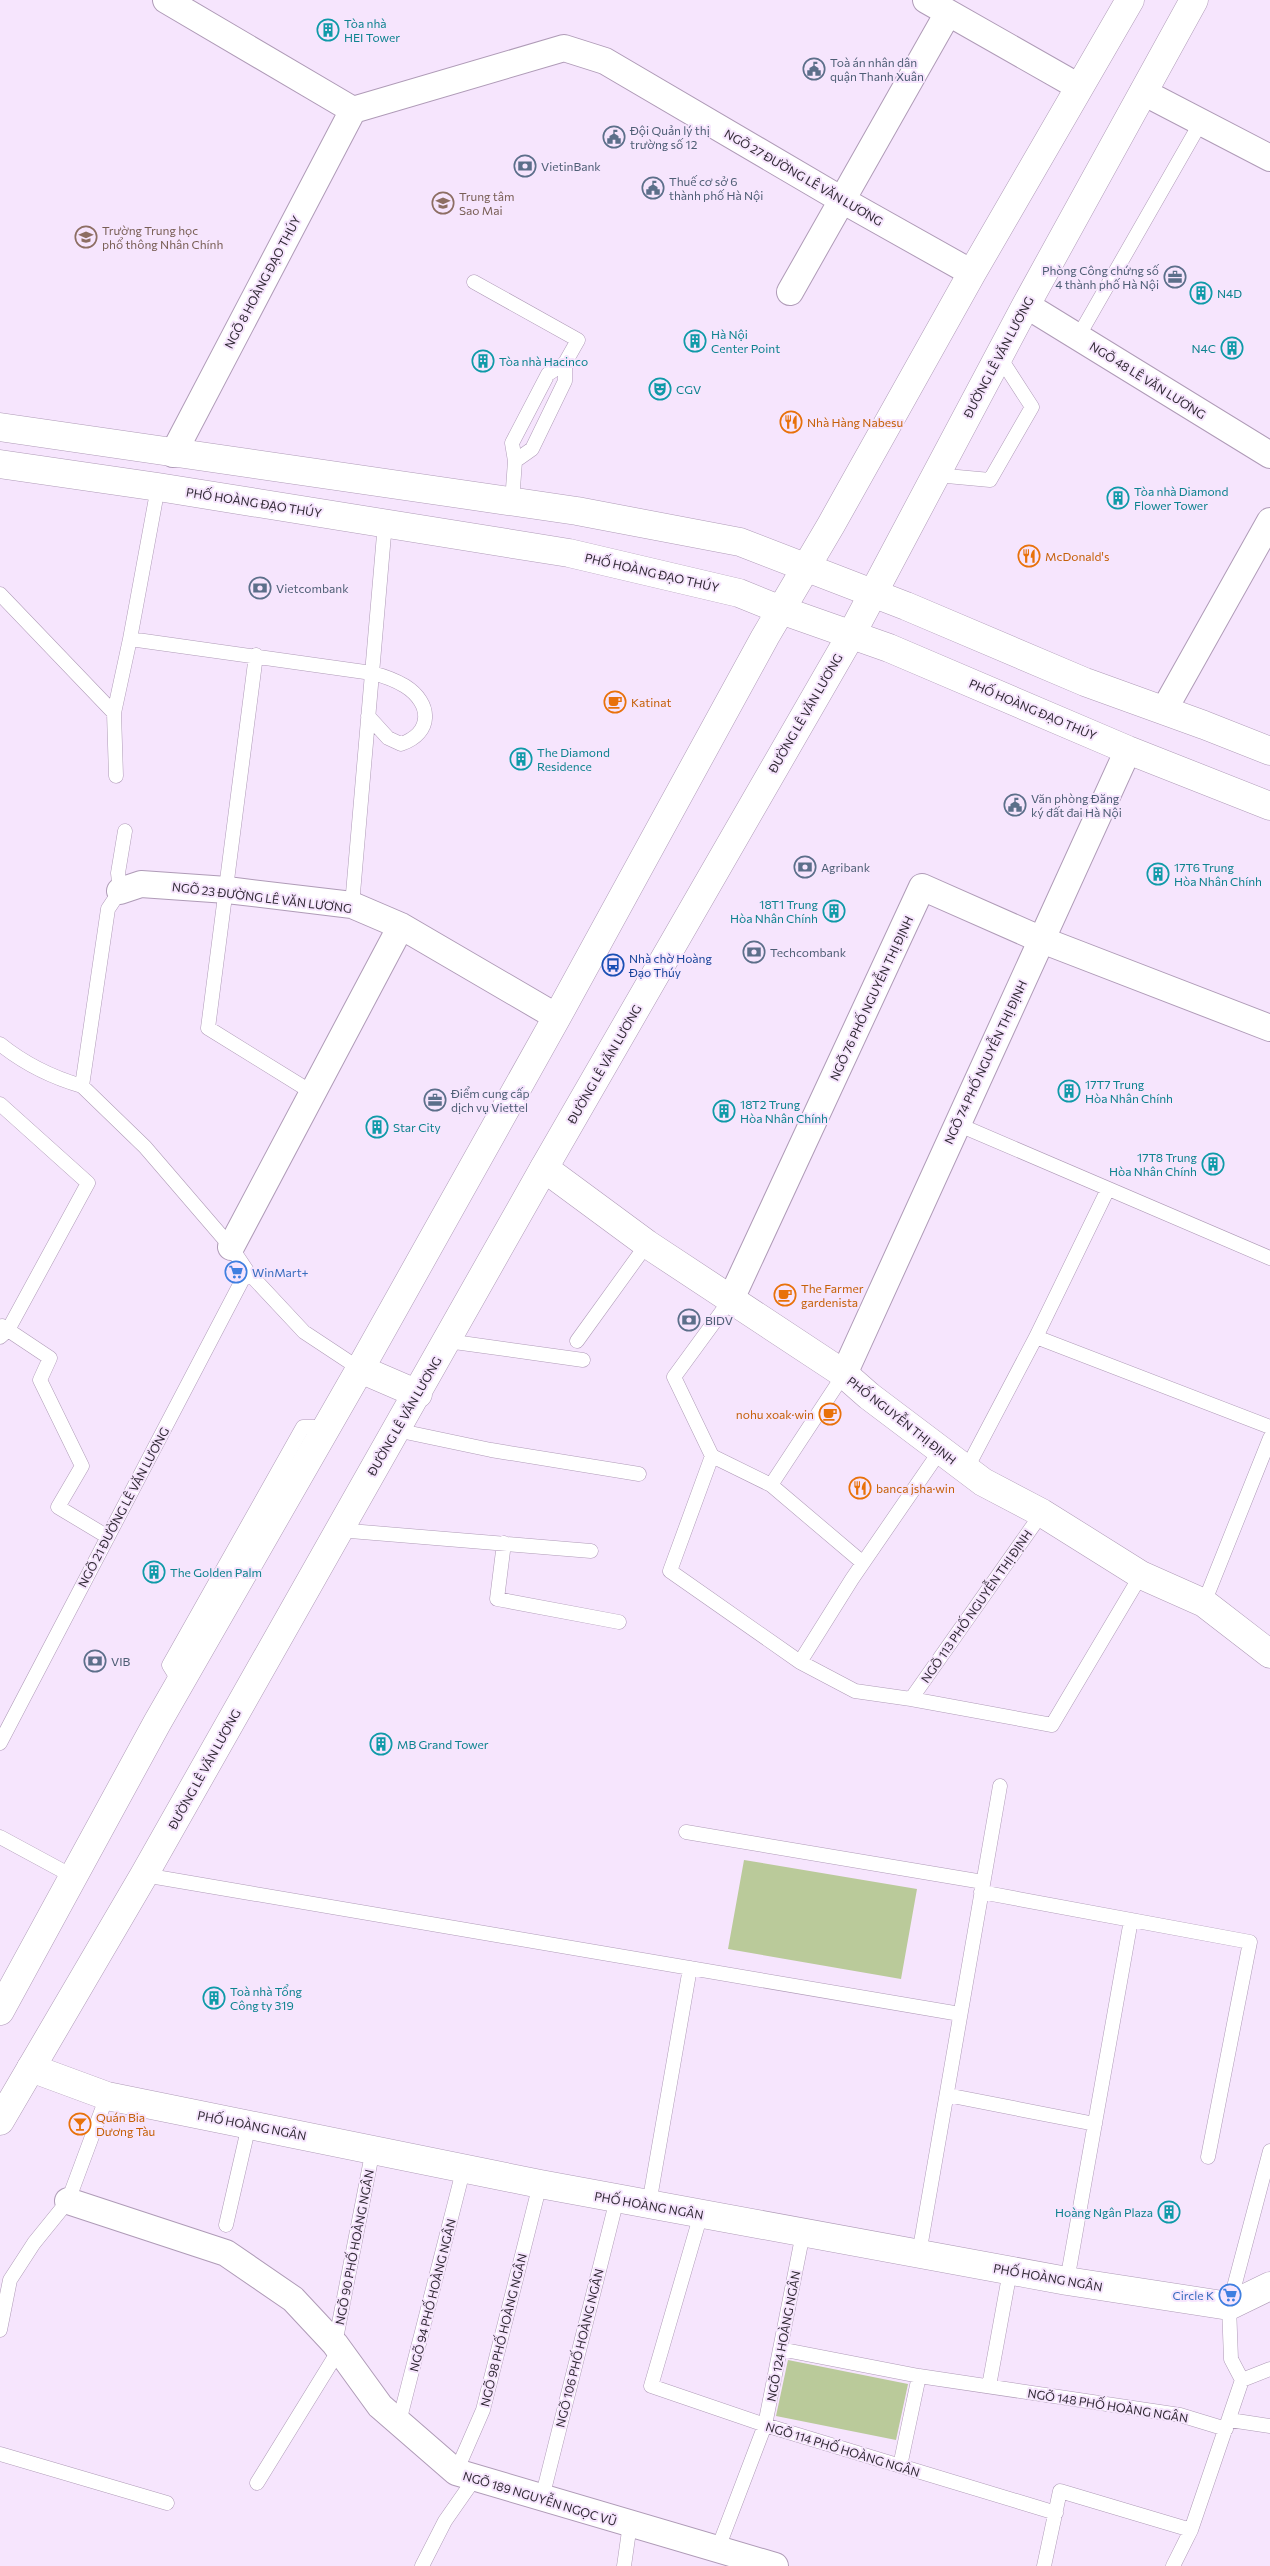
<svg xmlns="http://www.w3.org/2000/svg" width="1270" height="2566" font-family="Commissioner,sans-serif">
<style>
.green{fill:#baca9a}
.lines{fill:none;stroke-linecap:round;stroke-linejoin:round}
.lane-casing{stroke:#af9bb7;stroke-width:15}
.street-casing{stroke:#af9bb7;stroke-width:28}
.secondary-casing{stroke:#af9bb7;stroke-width:29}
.primary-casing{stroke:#af9bb7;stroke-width:29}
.lane{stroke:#fff;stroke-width:14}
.street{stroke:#fff;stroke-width:26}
.secondary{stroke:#fff;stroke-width:28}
.primary{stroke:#fff;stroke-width:28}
.labels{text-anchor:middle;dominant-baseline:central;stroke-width:4;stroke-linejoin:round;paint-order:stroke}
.culture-label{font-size:12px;fill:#0d838f;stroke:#f6e5fd;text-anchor:start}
.service-label{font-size:12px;fill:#4e5e75;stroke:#f6e5fd;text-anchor:start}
.street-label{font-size:12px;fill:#322a36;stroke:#f6e5fd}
.education-label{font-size:12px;fill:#785e54;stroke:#f6e5fd;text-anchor:start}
.food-label{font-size:12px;fill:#c56008;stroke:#f6e5fd;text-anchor:start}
.transit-label{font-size:12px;fill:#164399;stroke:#f6e5fd;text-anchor:start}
.shop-label{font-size:12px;fill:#366cbe;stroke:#f6e5fd;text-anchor:start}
</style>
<rect width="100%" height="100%" fill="#f6e5fd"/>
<!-- green -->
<path class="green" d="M744 1860 917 1889 901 1979 728 1949Z
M788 2360 908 2384 896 2440 776 2416Z"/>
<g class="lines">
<!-- lane casing -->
<g class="lane-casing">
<path id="lane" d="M474 282 578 340 565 363 548 374 512 443 515 461 512 502
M1078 337 1201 122
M515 461 532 449 565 381V363
M936 475 990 480 1032 407 999 356
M0 594 114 713
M130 639 372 673C384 676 395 680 405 686 432 703 433 733 401 744L388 738 368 716
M256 655 208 1028 313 1093
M116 776 114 713 130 639 158 487
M125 831 118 873 120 891 108 909 82 1086 145 1147 231 1247 247 1271 304 1332 360 1369
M352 905 385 523
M0 1044C26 1065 51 1077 82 1086
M0 1104 88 1183 8 1330 0 1337
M957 1124 1270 1258
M2 1326 50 1358 40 1380 82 1466 58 1507 108 1537
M1036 1337 1270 1427
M447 1341 583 1360
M577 1341 647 1244
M396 1430 491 1450 639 1474
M712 1456 670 1571 800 1662 855 1691 911 1699 1052 1725 1141 1575
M712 1456 771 1485 844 1374
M712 1456 674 1377 731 1299
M966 1470 1036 1337 1108 1189
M771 1485 863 1563
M338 1530 591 1551
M504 1543 497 1599 619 1622
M1204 1603 1270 1438
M800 1662 852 1579 940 1451
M180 1683 169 1665 303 1427H326
M911 1699 1042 1513
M0 1743 247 1271
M686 1832 983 1882
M0 1837 74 1877
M144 1875 960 2014
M981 1892 1250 1942 1208 2157
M947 2095 1095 2124
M649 2204 690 1968
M701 2214 651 2386 765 2425 1056 2513
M226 2225 249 2125
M919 2254 1000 1786
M1067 2281 1131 1920
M0 2330 10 2280 34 2243 68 2201 107 2096
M335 2344 373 2149
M780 2349 919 2376 1180 2415 1226 2429
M1242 2380 1270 2369
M989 2386 1010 2271
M1230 2420 1270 2426
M399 2422 464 2167
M0 2454 167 2503
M900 2466 919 2376
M456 2472 483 2410 540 2184
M257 2483 339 2350
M542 2498 617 2199
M717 2551 765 2425 803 2233
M422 2566 445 2521 475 2478
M624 2566 630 2524
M1044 2566 1060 2491 1191 2530
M1173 2566 1191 2530 1242 2380 1231 2359 1229 2306 1270 2151"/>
</g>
<!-- street casing -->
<g class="street-casing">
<path id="street" d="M166 0 353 110
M926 0 1079 87
M1143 92 1270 158
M353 110 564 48 605 61 842 200 972 273
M790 292 948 13
M1026 305 1270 455
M173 454 353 110
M1164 710 1270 521
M120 891 141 884 227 890 352 905 401 926 557 1017
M231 1247 401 926
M731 1299 922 887 1042 940 1270 1028
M844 1374 1128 750
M68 2201 226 2253 293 2299 335 2344 380 2406 456 2472 775 2566"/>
</g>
<!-- secondary casing -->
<g class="secondary-casing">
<path id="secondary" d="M0 427 577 511 740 542 906 606 1085 682 1204 725 1270 751
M0 464 158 487 569 553 739 593 781 610 889 648 1128 750 1270 806
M544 1168 647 1244 844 1374 869 1396 983 1482 1042 1513 1141 1575 1204 1603 1270 1654
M31 2068 107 2096 540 2184 1067 2281 1229 2306 1270 2286"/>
</g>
<!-- primary casing -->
<g class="primary-casing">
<path id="primary" d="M360 1369 418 1394
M0 2011 157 1723 360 1369 557 1017 765 637 831 525 972 273 1130 0
M0 2121 144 1875 544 1168 851 635 1026 305 1194 0"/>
</g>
<!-- lane -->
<use href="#lane" class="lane"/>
<!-- street -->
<use href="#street" class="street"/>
<!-- secondary -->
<use href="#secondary" class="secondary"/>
<!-- primary -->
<use href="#primary" class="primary"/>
</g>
<!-- icons -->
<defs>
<g id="building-ring" transform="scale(1.125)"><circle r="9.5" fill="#f6e5fd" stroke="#0f9aa8" stroke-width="1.5"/><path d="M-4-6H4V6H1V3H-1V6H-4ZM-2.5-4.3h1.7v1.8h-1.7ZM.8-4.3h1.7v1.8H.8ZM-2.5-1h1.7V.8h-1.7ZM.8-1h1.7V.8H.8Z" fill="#0f9aa8"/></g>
<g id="civic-ring" transform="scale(1.125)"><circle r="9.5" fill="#f6e5fd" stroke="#5c6f8a" stroke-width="1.5"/><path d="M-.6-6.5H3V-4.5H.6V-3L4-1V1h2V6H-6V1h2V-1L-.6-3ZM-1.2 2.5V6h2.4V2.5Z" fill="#5c6f8a"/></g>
<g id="bank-ring" transform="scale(1.125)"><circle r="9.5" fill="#f6e5fd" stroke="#5c6f8a" stroke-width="1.5"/><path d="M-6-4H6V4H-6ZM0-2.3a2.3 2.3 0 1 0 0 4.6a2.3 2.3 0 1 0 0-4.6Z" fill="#5c6f8a"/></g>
<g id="school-ring" transform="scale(1.125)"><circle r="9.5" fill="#f6e5fd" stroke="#8d6e63" stroke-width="1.5"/><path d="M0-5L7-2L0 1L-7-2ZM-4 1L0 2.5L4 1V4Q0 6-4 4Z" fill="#8d6e63"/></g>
<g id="office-ring" transform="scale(1.125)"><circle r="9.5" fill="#f6e5fd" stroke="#5c6f8a" stroke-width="1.5"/><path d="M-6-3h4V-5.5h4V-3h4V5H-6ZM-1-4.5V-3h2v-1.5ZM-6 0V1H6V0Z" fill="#5c6f8a"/></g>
<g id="theatre-ring" transform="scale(1.125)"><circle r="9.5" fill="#f6e5fd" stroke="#0f9aa8" stroke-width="1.5"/><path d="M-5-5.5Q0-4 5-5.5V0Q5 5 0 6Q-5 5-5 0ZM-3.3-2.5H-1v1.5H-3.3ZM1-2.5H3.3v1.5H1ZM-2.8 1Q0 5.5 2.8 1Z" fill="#0f9aa8"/></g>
<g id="restaurant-ring" transform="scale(1.125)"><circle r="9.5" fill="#f6e5fd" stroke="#e8710a" stroke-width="1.5"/><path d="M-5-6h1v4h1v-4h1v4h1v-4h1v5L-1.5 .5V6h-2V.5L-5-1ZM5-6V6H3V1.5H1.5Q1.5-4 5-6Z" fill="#e8710a"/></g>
<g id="cafe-ring" transform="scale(1.125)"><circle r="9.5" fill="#f6e5fd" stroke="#e8710a" stroke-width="1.5"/><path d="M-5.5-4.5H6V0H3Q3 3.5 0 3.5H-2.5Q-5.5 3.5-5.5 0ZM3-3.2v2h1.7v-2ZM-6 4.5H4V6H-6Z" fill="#e8710a"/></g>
<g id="bus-ring" transform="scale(1.125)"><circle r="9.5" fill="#f6e5fd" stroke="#1a4fb4" stroke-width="1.5"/><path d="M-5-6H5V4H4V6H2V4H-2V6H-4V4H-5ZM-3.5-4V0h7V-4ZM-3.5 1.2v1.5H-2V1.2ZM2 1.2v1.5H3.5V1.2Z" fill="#1a4fb4"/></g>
<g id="supermarket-ring" transform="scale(1.125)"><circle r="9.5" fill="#f6e5fd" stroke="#3f7fe0" stroke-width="1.5"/><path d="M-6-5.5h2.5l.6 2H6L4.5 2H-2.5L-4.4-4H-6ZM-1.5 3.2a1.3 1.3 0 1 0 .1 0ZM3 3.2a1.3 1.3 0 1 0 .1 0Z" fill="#3f7fe0"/></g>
<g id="bar-ring" transform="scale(1.125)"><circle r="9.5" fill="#f6e5fd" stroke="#e8710a" stroke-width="1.5"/><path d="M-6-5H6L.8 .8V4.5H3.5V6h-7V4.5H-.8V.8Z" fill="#e8710a"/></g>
</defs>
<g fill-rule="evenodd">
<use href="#building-ring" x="328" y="30"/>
<use href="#civic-ring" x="814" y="69"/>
<use href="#civic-ring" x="614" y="137"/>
<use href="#bank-ring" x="525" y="166"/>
<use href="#civic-ring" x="653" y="188"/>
<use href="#school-ring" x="443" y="203"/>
<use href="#school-ring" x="86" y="237"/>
<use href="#office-ring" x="1175" y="277"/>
<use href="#building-ring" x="1201" y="293"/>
<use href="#building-ring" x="695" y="341"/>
<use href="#building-ring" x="1232" y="348"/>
<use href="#building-ring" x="483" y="361"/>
<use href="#theatre-ring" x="660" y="389"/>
<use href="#restaurant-ring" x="791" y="422"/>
<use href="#building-ring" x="1118" y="498"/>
<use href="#restaurant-ring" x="1029" y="556"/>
<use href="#bank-ring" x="260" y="588"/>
<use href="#cafe-ring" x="615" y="702"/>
<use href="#building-ring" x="521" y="759"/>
<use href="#civic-ring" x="1015" y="805"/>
<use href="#bank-ring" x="805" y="867"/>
<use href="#building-ring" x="1158" y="874"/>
<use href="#building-ring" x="834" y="911"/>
<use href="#bank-ring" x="754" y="952"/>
<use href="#bus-ring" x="613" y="965"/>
<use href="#building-ring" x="1069" y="1091"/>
<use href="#office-ring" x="435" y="1100"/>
<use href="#building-ring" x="724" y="1111"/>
<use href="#building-ring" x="377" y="1127"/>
<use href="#building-ring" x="1213" y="1164"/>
<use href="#supermarket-ring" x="236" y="1272"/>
<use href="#cafe-ring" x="785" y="1295"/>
<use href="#bank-ring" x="689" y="1320"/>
<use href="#cafe-ring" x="830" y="1414"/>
<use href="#restaurant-ring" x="860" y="1488"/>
<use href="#building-ring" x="154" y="1572"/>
<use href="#bank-ring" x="95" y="1661"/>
<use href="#building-ring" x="381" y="1744"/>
<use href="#building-ring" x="214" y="1998"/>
<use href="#bar-ring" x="80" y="2124"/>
<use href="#building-ring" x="1169" y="2212"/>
<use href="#supermarket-ring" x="1230" y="2295"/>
</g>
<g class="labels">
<!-- culture labels -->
<g class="culture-label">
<text x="344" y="23">Tòa nhà<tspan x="344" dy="14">HEI Tower</tspan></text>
<text x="1217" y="293">N4D</text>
<text x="711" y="334">Hà Nội<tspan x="711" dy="14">Center Point</tspan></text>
<text x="1216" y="348" text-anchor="end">N4C</text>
<text x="499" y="361">Tòa nhà Hacinco</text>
<text x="676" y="389">CGV</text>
<text x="1134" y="491">Tòa nhà Diamond<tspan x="1134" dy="14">Flower Tower</tspan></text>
<text x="537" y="752">The Diamond<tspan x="537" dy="14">Residence</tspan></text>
<text x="1174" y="867">17T6 Trung<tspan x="1174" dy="14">Hòa Nhân Chính</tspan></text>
<text x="818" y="904" text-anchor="end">18T1 Trung<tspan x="818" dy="14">Hòa Nhân Chính</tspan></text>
<text x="1085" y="1084">17T7 Trung<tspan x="1085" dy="14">Hòa Nhân Chính</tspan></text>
<text x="740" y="1104">18T2 Trung<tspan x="740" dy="14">Hòa Nhân Chính</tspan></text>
<text x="393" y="1127">Star City</text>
<text x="1197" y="1157" text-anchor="end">17T8 Trung<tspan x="1197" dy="14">Hòa Nhân Chính</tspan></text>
<text x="170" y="1572">The Golden Palm</text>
<text x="397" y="1744">MB Grand Tower</text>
<text x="230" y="1991">Toà nhà Tổng<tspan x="230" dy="14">Công ty 319</tspan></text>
<text x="1153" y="2212" text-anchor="end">Hoàng Ngân Plaza</text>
</g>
<!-- service labels -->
<g class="service-label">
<text x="830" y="62">Toà án nhân dân<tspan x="830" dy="14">quận Thanh Xuân</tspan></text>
<text x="630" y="130">Đội Quản lý thị<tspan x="630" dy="14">trường số 12</tspan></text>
<text x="541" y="166">VietinBank</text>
<text x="669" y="181">Thuế cơ sở 6<tspan x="669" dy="14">thành phố Hà Nội</tspan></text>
<text x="1159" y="270" text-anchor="end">Phòng Công chứng số<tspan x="1159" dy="14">4 thành phố Hà Nội</tspan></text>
<text x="276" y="588">Vietcombank</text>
<text x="1031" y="798">Văn phòng Đăng<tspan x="1031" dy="14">ký đất đai Hà Nội</tspan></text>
<text x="821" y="867">Agribank</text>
<text x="770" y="952">Techcombank</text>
<text x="451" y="1093">Điểm cung cấp<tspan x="451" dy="14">dịch vụ Viettel</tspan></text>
<text x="705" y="1320">BIDV</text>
<text x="111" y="1661">VIB</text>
</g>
<!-- street labels -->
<g class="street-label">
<text transform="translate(804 177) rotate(30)">NGÕ 27 ĐƯỜNG LÊ VĂN LƯƠNG</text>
<text transform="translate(262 282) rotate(-62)">NGÕ 8 HOÀNG ĐẠO THÚY</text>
<text transform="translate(998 357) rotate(-62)">ĐƯỜNG LÊ VĂN LƯƠNG</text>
<text transform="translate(1148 380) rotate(32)">NGÕ 48 LÊ VĂN LƯƠNG</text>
<text transform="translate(254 502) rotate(9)">PHỐ HOÀNG ĐẠO THÚY</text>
<text transform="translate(652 572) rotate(13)">PHỐ HOÀNG ĐẠO THÚY</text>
<text transform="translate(1033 709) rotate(23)">PHỐ HOÀNG ĐẠO THÚY</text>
<text transform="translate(805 713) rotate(-60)">ĐƯỜNG LÊ VĂN LƯƠNG</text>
<text transform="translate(262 897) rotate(7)">NGÕ 23 ĐƯỜNG LÊ VĂN LƯƠNG</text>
<text transform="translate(871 998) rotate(-65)">NGÕ 76 PHỐ NGUYỄN THỊ ĐỊNH</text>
<text transform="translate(985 1062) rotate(-65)">NGÕ 74 PHỐ NGUYỄN THỊ ĐỊNH</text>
<text transform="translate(604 1064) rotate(-60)">ĐƯỜNG LÊ VĂN LƯƠNG</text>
<text transform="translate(404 1416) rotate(-60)">ĐƯỜNG LÊ VĂN LƯƠNG</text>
<text transform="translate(902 1420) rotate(38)">PHỐ NGUYỄN THỊ ĐỊNH</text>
<text transform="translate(123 1507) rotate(-62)">NGÕ 21 ĐƯỜNG LÊ VĂN LƯƠNG</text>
<text transform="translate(976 1606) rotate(-55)">NGÕ 113 PHỐ NGUYỄN THỊ ĐỊNH</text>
<text transform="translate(204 1769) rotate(-61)">ĐƯỜNG LÊ VĂN LƯƠNG</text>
<text transform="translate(252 2125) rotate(11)">PHỐ HOÀNG NGÂN</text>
<text transform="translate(649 2205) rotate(10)">PHỐ HOÀNG NGÂN</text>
<text transform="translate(354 2247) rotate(-79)">NGÕ 90 PHỐ HOÀNG NGÂN</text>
<text transform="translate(1048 2277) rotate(10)">PHỐ HOÀNG NGÂN</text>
<text transform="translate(432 2295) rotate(-76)">NGÕ 94 PHỐ HOÀNG NGÂN</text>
<text transform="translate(503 2330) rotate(-76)">NGÕ 98 PHỐ HOÀNG NGÂN</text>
<text transform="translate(783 2336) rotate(-79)">NGÕ 124 HOÀNG NGÂN</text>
<text transform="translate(579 2348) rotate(-76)">NGÕ 106 PHỐ HOÀNG NGÂN</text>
<text transform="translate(1108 2405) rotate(9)">NGÕ 148 PHỐ HOÀNG NGÂN</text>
<text transform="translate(843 2449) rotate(17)">NGÕ 114 PHỐ HOÀNG NGÂN</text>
<text transform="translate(540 2498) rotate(17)">NGÕ 189 NGUYỄN NGỌC VŨ</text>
</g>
<!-- education labels -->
<g class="education-label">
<text x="459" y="196">Trung tâm<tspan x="459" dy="14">Sao Mai</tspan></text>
<text x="102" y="230">Trường Trung học<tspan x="102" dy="14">phổ thông Nhân Chính</tspan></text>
</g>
<!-- food labels -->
<g class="food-label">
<text x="807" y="422">Nhà Hàng Nabesu</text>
<text x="1045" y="556">McDonald's</text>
<text x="631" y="702">Katinat</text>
<text x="801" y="1288">The Farmer<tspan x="801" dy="14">gardenista</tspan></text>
<text x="814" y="1414" text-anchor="end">nohu xoak·win</text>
<text x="876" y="1488">banca jsha·win</text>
<text x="96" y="2117">Quán Bia<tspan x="96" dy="14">Dương Tàu</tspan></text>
</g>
<!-- transit labels -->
<g class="transit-label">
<text x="629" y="958">Nhà chờ Hoàng<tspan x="629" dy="14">Đạo Thúy</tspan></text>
</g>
<!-- shop labels -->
<g class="shop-label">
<text x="252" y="1272">WinMart+</text>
<text x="1214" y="2295" text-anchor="end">Circle K</text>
</g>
</g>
</svg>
